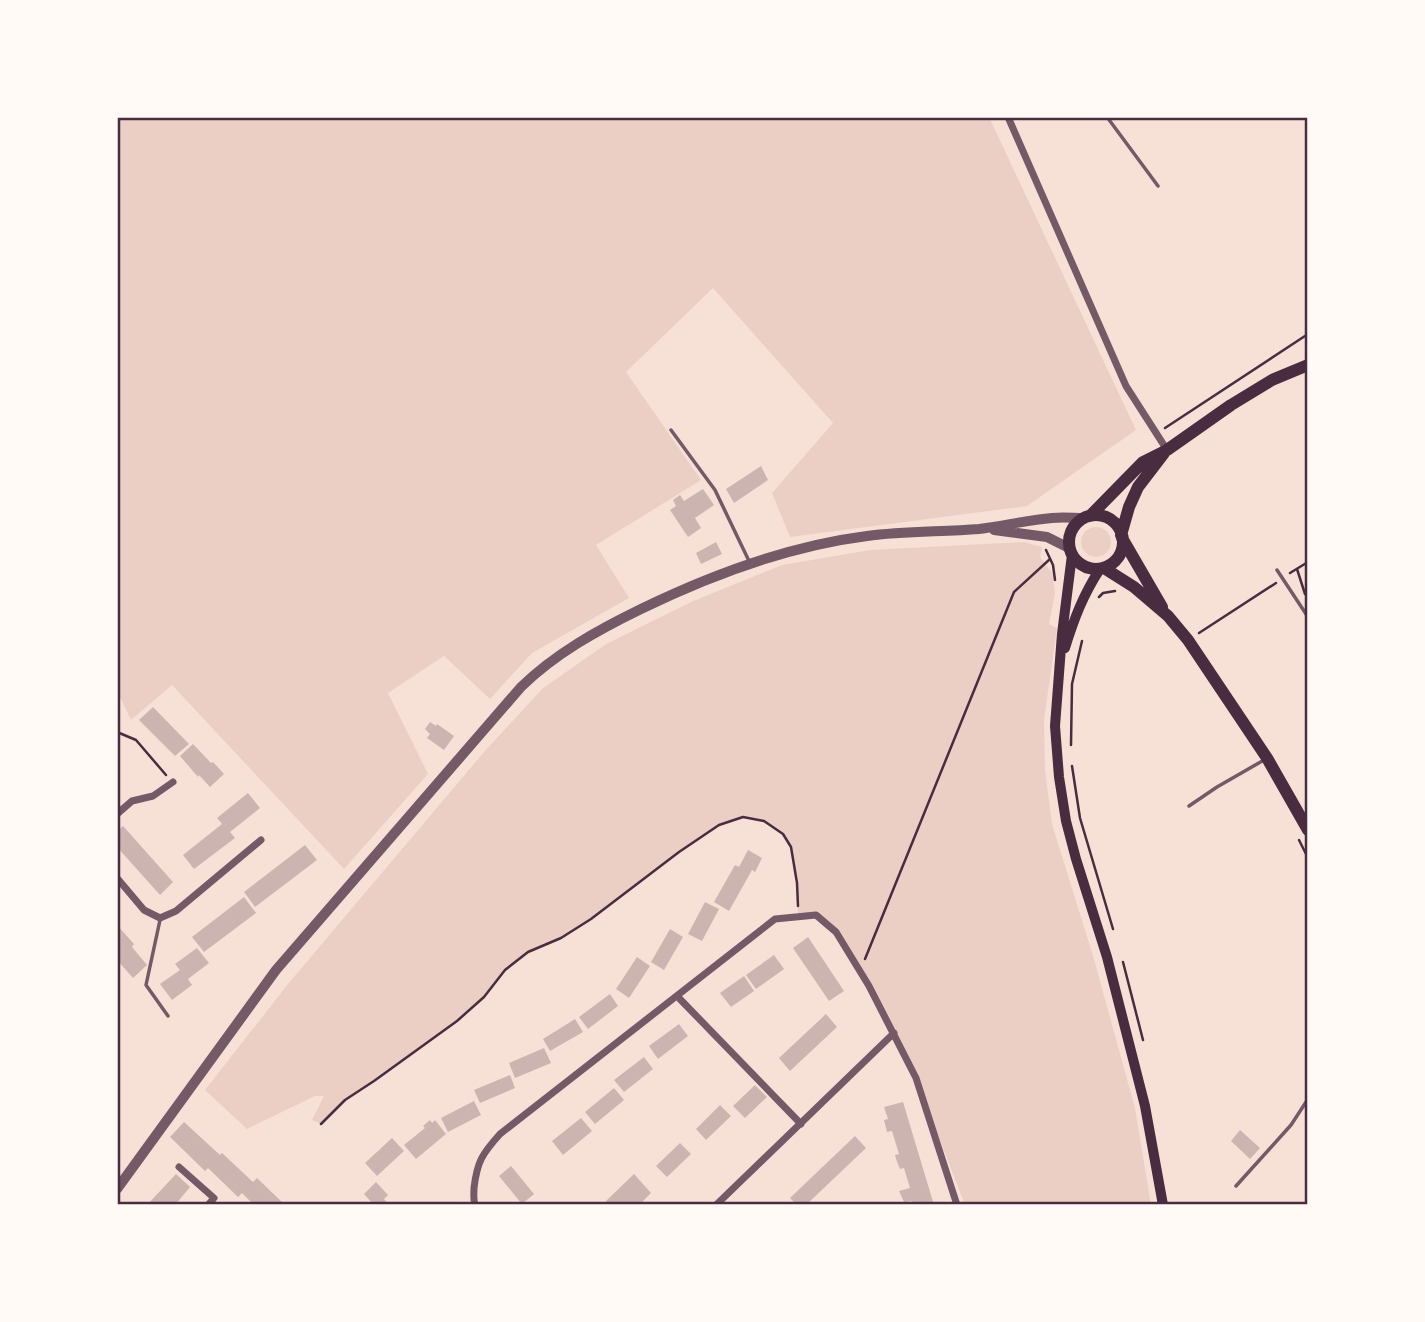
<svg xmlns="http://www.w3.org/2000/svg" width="1425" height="1322" font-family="'Nunito Sans',sans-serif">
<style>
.green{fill:#ebcfc5}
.building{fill:#ccb4b1}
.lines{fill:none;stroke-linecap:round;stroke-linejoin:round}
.path{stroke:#4a2c40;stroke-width:2.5}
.service{stroke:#755966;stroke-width:3.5}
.minor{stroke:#755966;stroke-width:7}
.tertiary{stroke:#755966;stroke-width:10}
.secondary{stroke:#4a2c40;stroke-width:10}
.primary{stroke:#4a2c40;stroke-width:12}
.neatline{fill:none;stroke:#4a2c40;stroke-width:2.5}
</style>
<rect width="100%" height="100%" fill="#f7e1d7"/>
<!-- green -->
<path class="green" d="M117 117H989L1136 430 1027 506 790 537 772 493 833 423 713 288 626 372 701 480 596 545 629 598 532 653 490 699 444 656 388 693 428 774 344 869 172 685 131 720 117 691Z
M1081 542a15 15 0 1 1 30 0a15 15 0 1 1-30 0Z
M1024 542 1042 547 1040 557 1052 573 1055 593 1049 624 1057 628 1044 721 1045 770 1052 824 1094 959 1135 1108 1151 1205H965L916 1078 836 932 816 915 798 916 797 883 791 847 783 834 764 821 743 817 719 825 679 852 606 908 561 938 528 952 505 970 484 997 457 1021 374 1081 345 1100 321 1124 312 1120 324 1096H315L247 1129 205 1090 288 984 484 752 542 689 606 644 691 602 782 565 870 550Z"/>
<!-- building -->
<path class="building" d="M761 466 768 480 734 503 726 489Z
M703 489 714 505 695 518 701 528 688 537 670 510 676 506 673 500 680 495 684 501Z
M716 542 722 554 701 564 696 553Z
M153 707 189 744 175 756 139 720Z
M430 722 436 726 437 724 454 736 444 750 427 738 430 734 425 729Z
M193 744 211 763 213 762 224 774 210 787 199 775 198 777 180 756Z
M248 793 260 808 230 832 235 838 194 869 183 855 222 824 217 818Z
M123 826 173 882 160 895 117 847V831Z
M305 845 317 860 255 907 244 892Z
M748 850 762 858 755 872 752 870 729 911 714 902 735 865 739 867Z
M244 897 256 913 204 952 192 937Z
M705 902 719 909 702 941 688 934Z
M117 925 134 944 132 947 147 965 133 978 117 960 119 955 117 954Z
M670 929 683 937 664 970 651 962Z
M808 937 844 991 829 1001 793 948Z
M197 948 209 963 188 979 192 985 172 1000 160 984 180 970 175 964Z
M774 955 784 969 756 989 746 975Z
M637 957 650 966 629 998 616 989Z
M744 976 754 991 731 1007 720 993Z
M610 994 618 1006 588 1029 579 1017Z
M826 1014 837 1027 790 1071 779 1058Z
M575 1019 583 1032 550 1051 543 1039Z
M679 1024 688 1036 658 1059 649 1046Z
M544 1048 551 1063 515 1078 509 1063Z
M644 1057 653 1069 624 1092 614 1080Z
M510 1075 515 1088 480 1103 474 1090Z
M755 1085 767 1097 745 1118 733 1106Z
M614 1088 624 1100 595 1124 585 1112Z
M474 1101 481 1115 448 1132 441 1118Z
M903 1102 934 1205H914L912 1201 904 1202 899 1191 910 1188 904 1168 900 1169 896 1159 895 1155 899 1154 892 1131 887 1132 884 1120 888 1119 884 1107Z
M720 1105 731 1116 706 1140 696 1129Z
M581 1118 592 1131 563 1155 552 1141Z
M430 1120 432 1123 435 1120 446 1134 416 1159 404 1145 425 1128 423 1126Z
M184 1122 220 1155 222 1153 253 1182 257 1178 285 1205H254L242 1193 238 1197 208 1168 205 1171 170 1137Z
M1240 1130 1260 1148 1250 1159 1231 1141Z
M855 1136 866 1148 806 1205H797L790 1198Z
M392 1138 404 1151 377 1176 365 1163Z
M680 1143 691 1154 667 1177 656 1166Z
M511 1166 534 1194 522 1204 499 1176Z
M176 1174 190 1187 175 1205H147Z
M634 1174 651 1193 639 1205H610L606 1201Z
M376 1182 388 1195 384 1199 389 1205H374L364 1194Z"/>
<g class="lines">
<!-- path -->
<path class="path" d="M1165 428 1308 334
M1046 550 1053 565 1055 580
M1297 569 1305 594 1308 595
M1290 573 1308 562
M1099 597 1103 593 1115 591
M1199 633 1276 583
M117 732 136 740 166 775
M1071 745 1072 684 1082 641
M1072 766 1080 818 1113 929
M1299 840 1308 858
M865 959 1014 592 1050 559
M1123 962 1143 1040
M321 1124 345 1100 374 1081 457 1021 484 997 505 970 528 952 561 938 591 919 679 852 719 825 743 817 764 821 783 834 791 847 797 883 798 906"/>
<!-- service -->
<path class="service" d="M1107 117 1158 186
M671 430 715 490 749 561
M1277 570 1308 617
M1189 806 1217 787 1264 760
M160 920 146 985 168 1016
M1236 1186 1291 1125 1308 1099"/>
<!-- minor -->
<path class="minor" d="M1008 117 1126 386 1167 450
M117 814 132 801 153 796 173 782
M117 878 144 910 160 918 176 911 261 840
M677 996 801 1124
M179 1167 214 1198 208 1205
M475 1205C473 1199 474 1195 474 1188 477 1162 482 1154 500 1134L775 919 816 915 836 932 869 986 916 1078 957 1205
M716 1205 894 1033"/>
<!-- tertiary -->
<path class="tertiary" d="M994 530 1047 537 1069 548
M117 1189 276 970 521 687C556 653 598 630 641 609 713 574 788 546 867 536 904 531 942 532 979 529 1003 526 1028 520 1052 518 1063 517 1074 518 1084 518"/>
<!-- secondary -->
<path class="secondary" d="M1072 555 1062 634 1055 726 1059 777 1066 821 1076 859 1107 957 1145 1106 1163 1205
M1065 648C1074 619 1083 595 1100 569"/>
<!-- primary -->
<path class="primary" d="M1069 542a27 27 0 1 1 54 0a27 27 0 1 1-54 0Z
M1090 516 1143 462 1167 450 1231 405 1272 380 1308 365
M1121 535 1129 507 1138 487 1164 453
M1122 538 1162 607
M1104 568 1134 587 1168 616 1188 640 1267 758 1308 830"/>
</g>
<!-- border -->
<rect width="1425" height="1322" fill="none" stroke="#fffaf5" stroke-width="238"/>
<rect x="119" y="119" width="1187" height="1084" class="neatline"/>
</svg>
